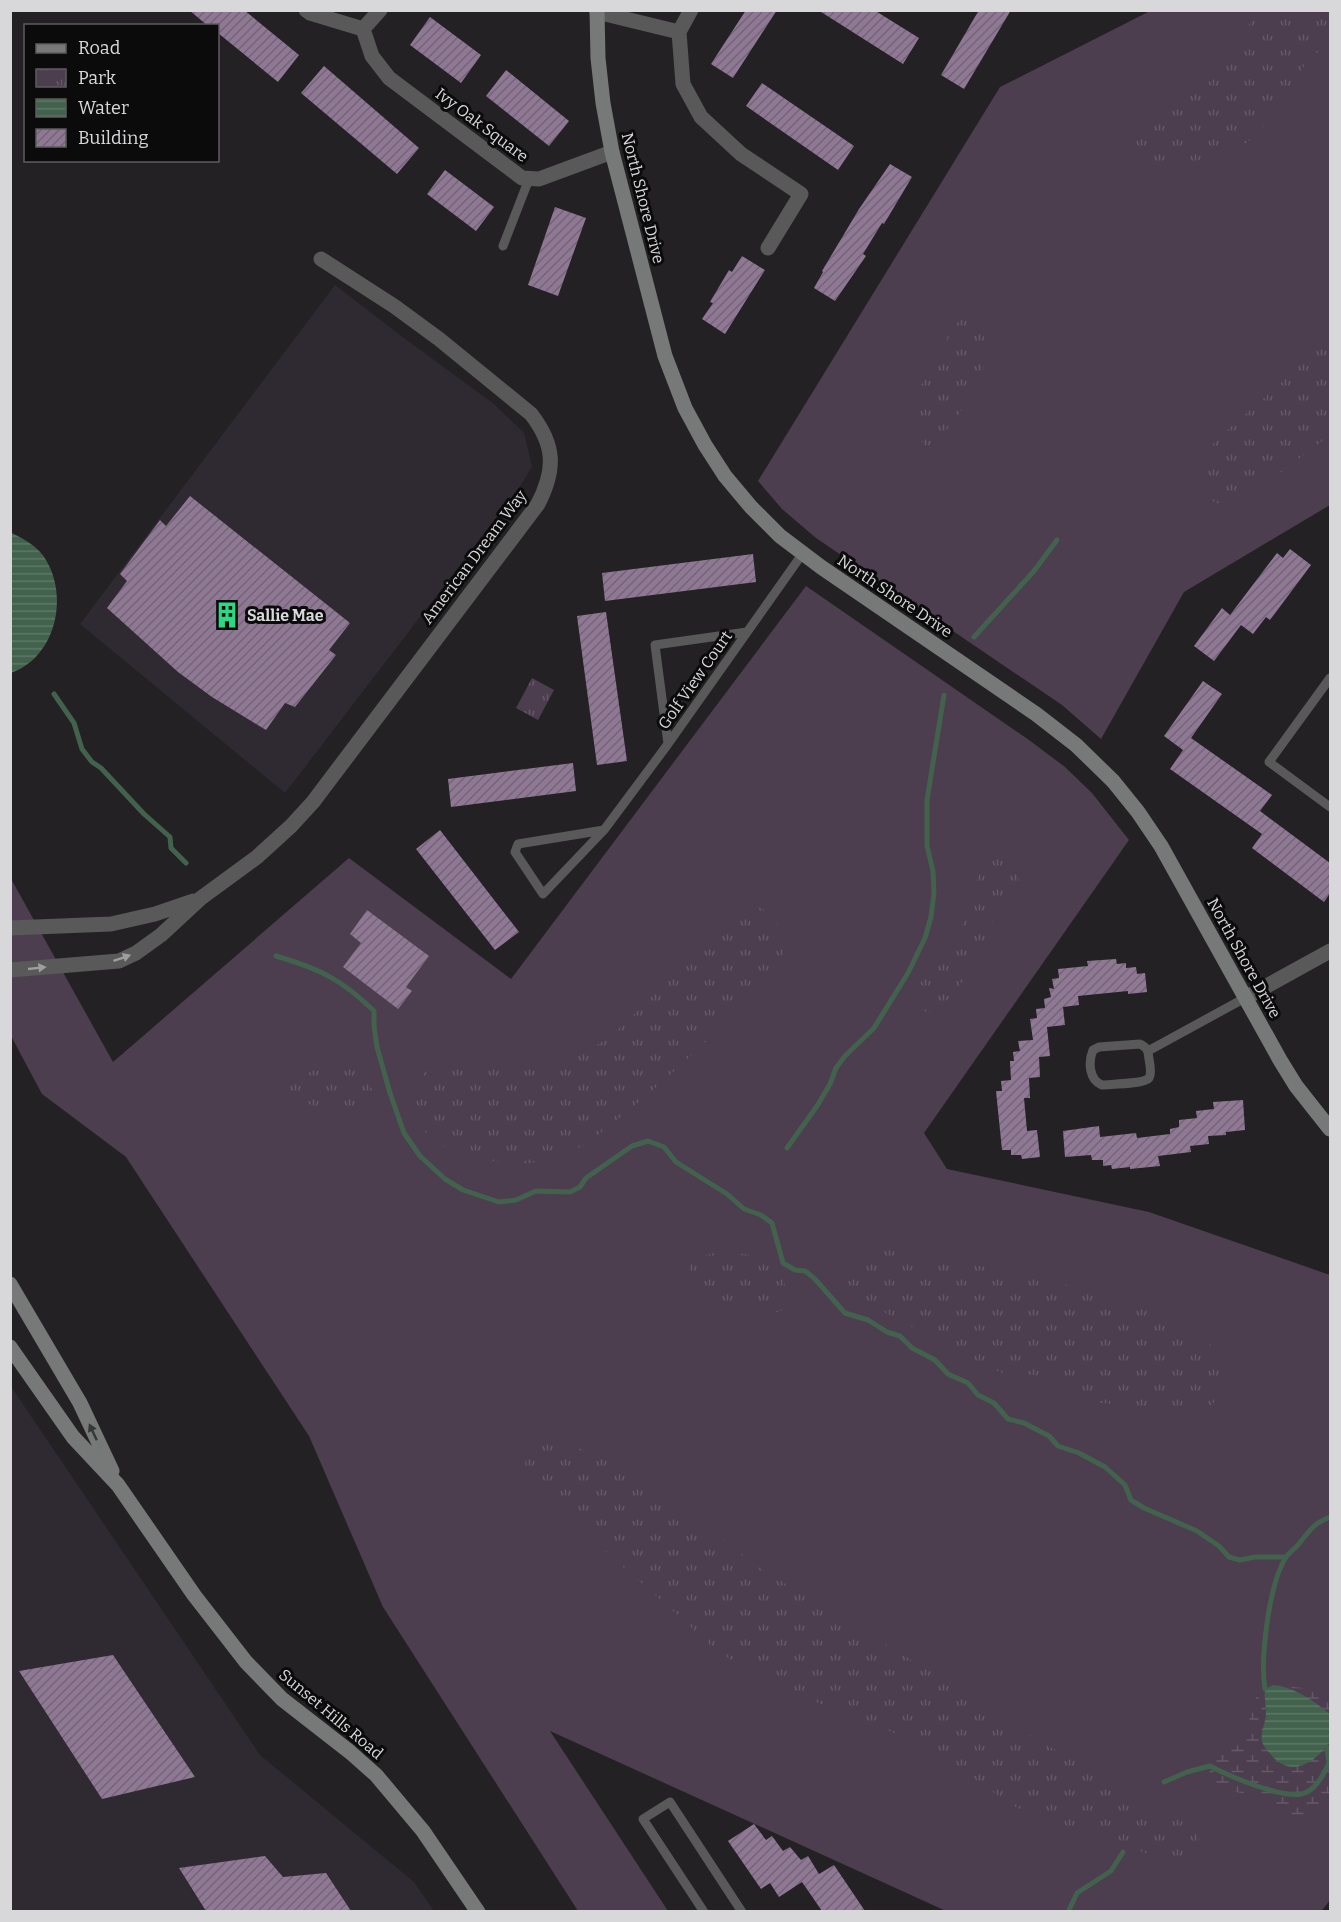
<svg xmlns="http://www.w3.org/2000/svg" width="1341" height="1922" font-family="Bitter,serif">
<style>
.built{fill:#2f2a31}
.green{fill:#4c3d4f}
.wetland{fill:url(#wetland-marsh)}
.park{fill:url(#park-tufts)}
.water{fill:url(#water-rules)}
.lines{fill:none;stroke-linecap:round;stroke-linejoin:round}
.stream{stroke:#42624d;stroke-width:5}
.building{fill:url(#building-hatch)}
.lane{stroke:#585958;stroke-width:9}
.street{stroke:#585958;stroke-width:15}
.secondary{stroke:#767977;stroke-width:15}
.oneway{fill:#9e9e9f}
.oneway2{fill:#363737}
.labels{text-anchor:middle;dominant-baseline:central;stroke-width:6;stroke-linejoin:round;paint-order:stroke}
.street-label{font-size:16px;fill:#d8d7d9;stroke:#0c0b0c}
.poi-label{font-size:16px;font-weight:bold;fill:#d8d7d9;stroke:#0c0b0c;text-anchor:start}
</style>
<defs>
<pattern id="wetland-marsh" width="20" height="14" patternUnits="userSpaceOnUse" patternTransform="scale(1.5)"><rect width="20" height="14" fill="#4c3d4f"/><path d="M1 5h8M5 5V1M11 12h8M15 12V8" fill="none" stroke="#655868"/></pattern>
<pattern id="park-tufts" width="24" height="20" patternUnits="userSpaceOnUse" patternTransform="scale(1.5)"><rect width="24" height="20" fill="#4c3d4f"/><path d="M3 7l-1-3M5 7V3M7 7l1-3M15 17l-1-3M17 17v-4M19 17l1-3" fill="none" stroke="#655868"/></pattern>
<pattern id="water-rules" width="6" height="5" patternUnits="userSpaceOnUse" patternTransform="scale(1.5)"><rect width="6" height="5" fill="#42624d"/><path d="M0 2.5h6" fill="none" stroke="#5d7866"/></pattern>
<pattern id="building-hatch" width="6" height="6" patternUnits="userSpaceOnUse" patternTransform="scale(1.5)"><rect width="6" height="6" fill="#8f7894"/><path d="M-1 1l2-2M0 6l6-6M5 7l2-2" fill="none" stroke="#746477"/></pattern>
</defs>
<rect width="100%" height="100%" fill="#232124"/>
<!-- built -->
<path class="built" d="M335 285 400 335 494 404 524 433 532 467 519 488 285 793 80 624Z
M10 1385 260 1755 414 1882 434 1911H11Z"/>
<!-- green -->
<path class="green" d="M1150 11H1330V505L1184 592 1101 739 1062 705 816 538 782 509 758 481 1000 87Z
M806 586 1029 740 1065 767 1092 793 1129 840 924 1133 947 1169 1149 1212 1330 1275V1900L1321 1912 946 1911 550 1731 668 1911H578L383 1607 309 1436 126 1157 42 1094 11 1036 10 877 113 1062 349 858 511 979Z"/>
<!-- wetland -->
<path class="wetland" d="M1284 1686 1320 1690 1330 1694V1714L1297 1692Z
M1265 1689 1266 1713 1261 1739 1327 1747 1330 1742C1330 1757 1333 1782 1330 1797 1330 1800 1326 1805 1323 1808 1319 1812 1313 1815 1307 1817 1286 1824 1276 1805 1259 1797 1244 1791 1205 1793 1210 1767 1213 1751 1237 1752 1244 1738 1252 1722 1248 1699 1265 1689Z"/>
<!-- park -->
<path class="park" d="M1256 11H1330V41C1321 50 1309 59 1301 70 1285 92 1269 127 1246 143 1229 155 1206 157 1186 164 1174 168 1160 176 1147 168 1138 162 1127 149 1132 138 1139 119 1166 110 1183 101 1193 95 1203 87 1212 79 1233 60 1244 35 1256 11Z
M962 320C999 326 985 371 972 394 962 412 947 428 935 444L926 446C919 441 917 434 914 426 902 388 931 383 943 355 950 339 943 328 962 320Z
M1330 334V435L1247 498 1236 503 1219 504 1212 501 1206 495 1200 480 1202 460 1208 450 1218 438 1280 384Z
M532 678 554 690 538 720 516 708Z
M1001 858C1016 863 1023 881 1017 895 1013 906 1001 910 995 918 987 929 984 944 978 956 970 971 939 1024 919 1009 899 995 955 941 962 925 972 905 972 862 1001 858Z
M750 906C763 907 772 913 778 925 786 939 784 955 777 968 764 990 742 1007 724 1024 691 1056 658 1087 623 1115 607 1128 592 1140 575 1150 563 1156 545 1161 531 1163 506 1165 460 1157 439 1144 408 1125 400 1072 443 1065 478 1066 514 1070 548 1064 597 1055 623 1026 656 992 681 967 704 941 729 916Z
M334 1064C341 1066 350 1066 356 1070 388 1087 367 1122 335 1115 323 1113 304 1101 293 1094L289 1090C291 1077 321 1067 334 1064Z
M879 1248 926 1259 953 1261 1044 1278 1134 1305 1197 1333 1214 1348 1219 1358 1222 1372 1219 1390 1213 1404 1202 1408 1170 1409 1100 1403 1073 1395 1046 1378 1035 1375 1003 1373 989 1368 867 1303C863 1301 858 1298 855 1295 842 1283 846 1262 861 1253 866 1250 873 1249 879 1248Z
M714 1253C731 1253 749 1252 764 1260 778 1267 802 1304 778 1312 771 1314 759 1310 751 1309 743 1309 735 1309 728 1307 718 1304 693 1291 689 1282 687 1278 688 1273 689 1269 693 1256 703 1256 714 1253Z
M547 1436 634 1470 761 1569 971 1696 1023 1731 1090 1770 1121 1795 1139 1805 1194 1826C1205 1836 1195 1852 1184 1859 1152 1861 1123 1842 1093 1833 1064 1825 1037 1820 1011 1804 981 1786 956 1761 924 1746 853 1713 773 1693 710 1645 669 1606 626 1570 584 1532 568 1517 548 1502 535 1484 521 1466 518 1438 547 1436Z"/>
<!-- water -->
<path class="water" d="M10 532C24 539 39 547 46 560 69 598 55 658 11 673Z
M1273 1685C1295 1687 1314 1701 1330 1714V1742C1316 1761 1293 1779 1272 1756 1269 1752 1263 1747 1262 1741 1260 1733 1266 1722 1266 1713 1266 1705 1264 1698 1265 1689Z"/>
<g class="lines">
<!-- stream -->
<path class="stream" d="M974 637 1034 571 1057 540
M54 694 74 723 82 749 92 762 101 768 144 814 170 837 171 848 186 863
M276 956C320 969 341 979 374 1011V1026L377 1047 390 1093 404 1133 420 1156 445 1179 463 1190 499 1202 516 1200 536 1191 570 1192 580 1187 586 1178 632 1146 648 1141 664 1147 676 1162 727 1194 744 1209 761 1215 772 1223 783 1263 795 1270 805 1271 814 1278 845 1313 868 1320 887 1332 900 1336 912 1348 935 1360 948 1374 968 1383 978 1395 994 1403 1008 1419 1024 1423 1049 1436 1058 1446 1079 1453 1105 1467 1125 1485 1131 1500 1144 1508 1197 1531 1219 1546 1229 1557 1240 1560 1255 1557H1286
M787 1148 817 1106 830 1084 836 1068 845 1056 874 1028 908 973 925 938 931 917 934 893 933 871 927 846V800L944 695
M1265 1689C1260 1658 1269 1584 1286 1557 1289 1553 1293 1550 1296 1547 1309 1533 1311 1524 1330 1517
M1164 1782 1187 1772 1210 1766C1229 1776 1280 1798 1301 1794 1315 1792 1323 1775 1329 1763L1327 1747
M1068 1912 1077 1893 1111 1871 1123 1852"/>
</g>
<!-- building -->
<path class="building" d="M189 10H244L299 55 278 82 218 33V26H208Z
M746 10H777L733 78 711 64Z
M818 10H874L919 38 903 64Z
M979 10H1011L964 89 941 75Z
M430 17 481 55 461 83 410 45Z
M324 66 419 148 397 174 301 93Z
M506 70 569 121 549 146 486 96Z
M762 83 854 146 838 170 746 106Z
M890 164 912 177 884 224 882 223 863 254 866 256 835 301 814 288 823 272 822 271 859 209Z
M445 170 494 207 476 231 427 194Z
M555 207 586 218 558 296 528 285Z
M742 256 765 270 725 334 702 319 713 303 710 302 729 270 732 272Z
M190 496 350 623 329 650 336 655 295 707 285 703 266 730 212 697 178 672 107 608 127 581 120 574 160 520 166 526Z
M1290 549 1311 565 1270 620 1266 617 1253 634 1241 625 1214 661 1194 646 1222 608 1230 615 1277 553 1283 558Z
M753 554 756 582 605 601 602 573Z
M606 612 627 761 597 765 577 616Z
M1203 681 1222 694 1191 738 1272 795 1260 811 1330 863V893L1324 902 1252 848 1262 834 1170 769 1183 750 1164 736Z
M573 763 576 791 451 807 448 779Z
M440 830 519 932 495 950 416 849Z
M367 910 429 956 406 987 412 991 398 1009 343 967 361 943 350 934Z
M1116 959 1117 964 1126 963V968L1136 967 1137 974 1145 973 1147 992 1128 994V991L1078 996 1079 1005 1063 1007 1065 1025 1047 1027 1050 1056 1039 1057 1040 1077 1029 1078 1030 1098H1024L1027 1131 1037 1130 1040 1157 1022 1159 1021 1155H1011V1150H1002L996 1091H1002L1001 1081 1011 1080 1010 1061H1014L1013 1052 1020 1051 1018 1041 1033 1040 1030 1019 1037 1018 1036 1009 1045 1008 1044 999 1051 997 1049 988 1054 989 1052 979 1059 978 1058 969 1088 966 1087 961Z
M1243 1100 1245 1130 1226 1132V1135L1208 1136 1209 1144 1190 1146 1191 1152 1158 1156 1160 1166 1130 1169V1167L1112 1169 1111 1165 1103 1166V1160H1092L1091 1155 1065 1157 1063 1131 1099 1126 1100 1137 1136 1133 1137 1138 1170 1134V1129L1179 1127V1120L1197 1118 1196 1111 1214 1109 1213 1102Z
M113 1655 195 1777 102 1799 19 1671Z
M754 1824 766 1840 772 1836 783 1851 790 1847 801 1860 808 1856 819 1874 834 1865 865 1911H822L802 1882 779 1897 770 1883 761 1889 728 1841Z
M265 1856 283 1877 326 1873 351 1911H206L179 1868Z"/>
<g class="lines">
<!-- lane -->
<path class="lane" d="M503 246 529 179
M1330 678 1269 762 1330 807
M668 744 655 645 747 632
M604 830 518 844 515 852 543 894 604 830 668 744 803 553
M1140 1044C1148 1048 1148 1051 1149 1059 1150 1065 1152 1073 1149 1078 1144 1084 1112 1084 1102 1085 1089 1080 1088 1062 1093 1050L1099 1047Z
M1148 1051 1245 998
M704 1912 643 1819 670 1802 742 1912"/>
<!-- street -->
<path class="street" d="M306 10 310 13 363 29 372 56 389 78 522 178 539 179 612 152
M691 10 679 32 683 84 701 117 741 154 801 194 768 248
M597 12 679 32
M363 29 380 10
M10 928 111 924 155 914 193 901
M10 970 119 961 136 953 161 935 201 898 257 857 291 826 313 802 538 504C556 469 555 445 531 414L439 339 394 306 321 259
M1245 998 1330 951"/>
<!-- secondary -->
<path class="secondary" d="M597 10 598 58 603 103 612 152 665 356 685 408 705 445 725 476 751 507 780 536 821 567 1036 714 1076 745 1113 781 1138 812 1161 846 1280 1060 1296 1086 1330 1129
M10 1284 80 1403 112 1471
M10 1347 73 1437 118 1485 194 1595 246 1662 282 1699 350 1752 376 1775 423 1831 478 1912"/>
</g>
<!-- one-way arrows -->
<defs><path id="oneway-solid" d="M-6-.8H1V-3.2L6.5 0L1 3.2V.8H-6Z" transform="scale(1.5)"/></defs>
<g class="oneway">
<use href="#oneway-solid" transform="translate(122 958) rotate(-19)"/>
<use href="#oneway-solid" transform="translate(37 968) rotate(-6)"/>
</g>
<use class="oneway2" href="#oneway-solid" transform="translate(93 1432) rotate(-115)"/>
<!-- icons -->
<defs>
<g id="building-bare" transform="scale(2.07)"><path d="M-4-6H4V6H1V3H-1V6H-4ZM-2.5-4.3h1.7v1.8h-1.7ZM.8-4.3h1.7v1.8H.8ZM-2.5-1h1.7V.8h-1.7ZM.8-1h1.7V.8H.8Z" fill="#2bd884" stroke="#0c0b0c" stroke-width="2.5" paint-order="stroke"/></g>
</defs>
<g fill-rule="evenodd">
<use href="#building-bare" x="227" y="615"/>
</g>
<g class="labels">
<!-- street labels -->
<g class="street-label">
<text transform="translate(482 125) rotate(37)">Ivy Oak Square</text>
<text transform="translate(643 198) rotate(76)">North Shore Drive</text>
<text transform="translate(474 557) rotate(-53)">American Dream Way</text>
<text transform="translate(895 596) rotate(34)">North Shore Drive</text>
<text transform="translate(695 680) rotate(-55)">Golf View Court</text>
<text transform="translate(1244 958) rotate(61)">North Shore Drive</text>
<text transform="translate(331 1714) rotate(40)">Sunset Hills Road</text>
</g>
<!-- poi labels -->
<g class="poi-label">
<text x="247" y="615">Sallie Mae</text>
</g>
</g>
<!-- border -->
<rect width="1341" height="1922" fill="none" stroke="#d8d7d9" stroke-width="24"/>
<!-- legend -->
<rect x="24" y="24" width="195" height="138" fill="#0c0b0c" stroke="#5e5d5e" stroke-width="1.5"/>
<rect x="36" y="44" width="30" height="9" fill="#767977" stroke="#5e5d5e" stroke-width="1.5"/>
<text x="78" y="54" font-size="18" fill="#d8d7d9">Road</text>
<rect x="36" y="69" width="30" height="18" fill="url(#park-tufts)" stroke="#5e5d5e" stroke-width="1.5"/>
<text x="78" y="84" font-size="18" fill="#d8d7d9">Park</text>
<rect x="36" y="99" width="30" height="18" fill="url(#water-rules)" stroke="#5e5d5e" stroke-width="1.5"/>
<text x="78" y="114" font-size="18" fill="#d8d7d9">Water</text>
<rect x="36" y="129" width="30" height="18" fill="url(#building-hatch)" stroke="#5e5d5e" stroke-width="1.5"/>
<text x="78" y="144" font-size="18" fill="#d8d7d9">Building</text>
</svg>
